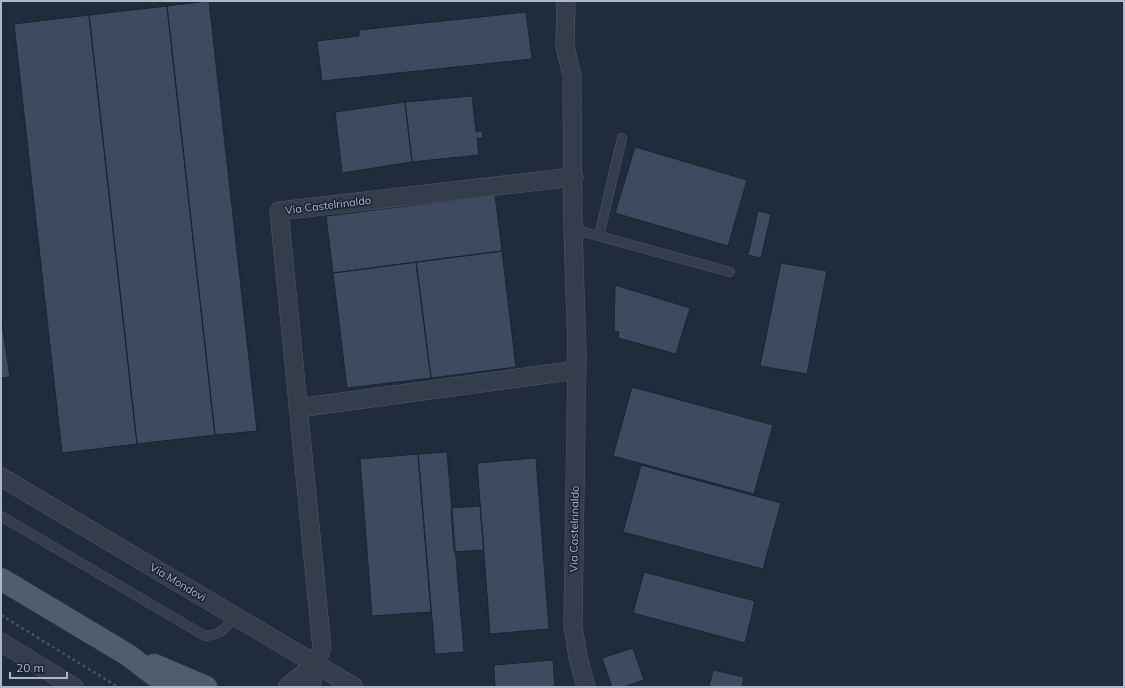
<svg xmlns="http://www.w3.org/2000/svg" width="1125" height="688" font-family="Mulish,sans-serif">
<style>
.building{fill:#3e4a5f;stroke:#1b2433}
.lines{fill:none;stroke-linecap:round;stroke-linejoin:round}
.service-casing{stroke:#515a6a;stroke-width:10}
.minor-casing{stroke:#515a6a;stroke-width:19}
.primary-casing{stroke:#3d4655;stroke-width:23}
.path{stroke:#3f565a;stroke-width:2.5;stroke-dasharray:3 3;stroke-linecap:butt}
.service{stroke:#343d4c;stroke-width:9}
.minor{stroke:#343d4c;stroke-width:18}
.primary{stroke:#515c6d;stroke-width:22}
.labels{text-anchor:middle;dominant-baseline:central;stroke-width:3;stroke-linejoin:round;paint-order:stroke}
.street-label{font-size:11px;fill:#aeb7c8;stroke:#192231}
</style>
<rect width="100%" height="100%" fill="#202b3c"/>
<!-- building -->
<path class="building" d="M209 1 257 431 215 435 167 6Z
M167 6 215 435 137 444 89 15Z
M526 12 532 59 322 81 317 41 359 36V30Z
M89 15 137 444 62 453 14 24Z
M472 96 476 132 482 131 483 138H477L479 155 412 162 405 102Z
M405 102 412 162 342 173 335 112Z
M635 147 747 180 728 246 615 213Z
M495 195 502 251 333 273 326 216Z
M758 211 771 214 761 258 748 255Z
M502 251 516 367 431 378 416 262Z
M416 262 431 378 347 388 333 273Z
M781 263 827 271 807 374 760 366Z
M615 285 690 308 676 354 618 338 619 332 614 331Z
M1 318 10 377 1 378Z
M632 387 773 425 754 494 613 456Z
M447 452 464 652 435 654 418 454Z
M418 454 431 612 372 616 360 459Z
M536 458 549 629 490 634 477 463Z
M641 465 781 503 763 569 623 532Z
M480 506 484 550 454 552 451 508Z
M644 572 755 601 745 643 633 613Z
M633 648 644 680 623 687H612L602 658Z
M553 660 555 687H495L494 665Z
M713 670 744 677 742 687H709Z"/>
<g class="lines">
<!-- service casing -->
<g class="service-casing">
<path id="service" d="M573 229 730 272
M599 236 622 138
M1 516 205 636C222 635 225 628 235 616"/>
</g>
<!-- minor casing -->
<g class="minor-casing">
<path id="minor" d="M566 1 565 46 572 76 573 229 577 353 573 626 578 657 586 687
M298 408 577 370
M1 477 354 687
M1 642 74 687
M287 687 316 664
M311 687 316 664 322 648 279 211 574 177"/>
</g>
<!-- primary casing -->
<g class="primary-casing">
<path id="primary" d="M1 579 128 655 170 687
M154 665 206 687"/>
</g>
<!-- path -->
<path class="path" d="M1 615 118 687"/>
<!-- service -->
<use href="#service" class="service"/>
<!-- minor -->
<use href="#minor" class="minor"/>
<!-- primary -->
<use href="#primary" class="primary"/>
</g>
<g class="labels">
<!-- street labels -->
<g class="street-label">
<text transform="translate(328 205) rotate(-7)">Via Castelrinaldo</text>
<text transform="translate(574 529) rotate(-89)">Via Castelrinaldo</text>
<text transform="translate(178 582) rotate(31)">Via Mondovì</text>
</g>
</g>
<!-- border -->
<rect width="1125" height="688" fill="none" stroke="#aeb7c8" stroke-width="4"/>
<!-- scale -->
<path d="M10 672v6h57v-6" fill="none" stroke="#aeb7c8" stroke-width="2"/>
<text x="16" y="672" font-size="12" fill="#aeb7c8" stroke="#192231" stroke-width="3" paint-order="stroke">20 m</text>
</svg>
